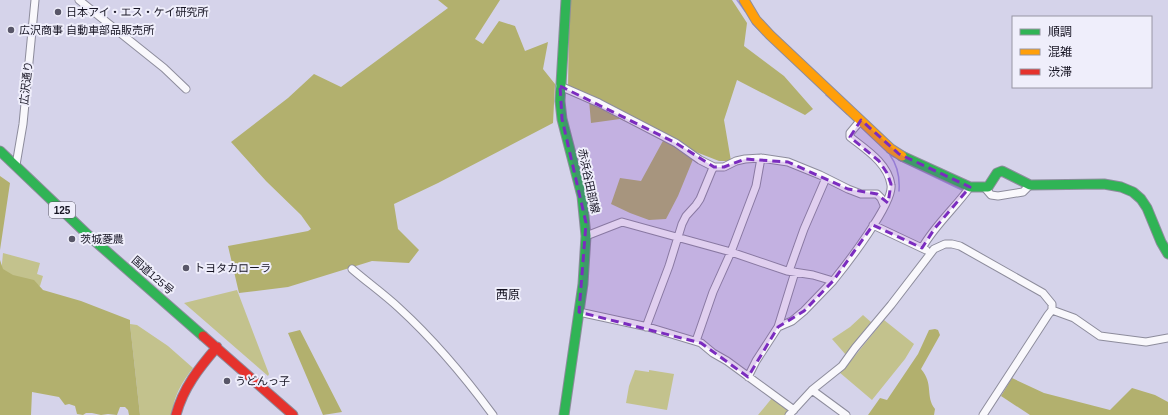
<svg xmlns="http://www.w3.org/2000/svg" width="1168" height="415" font-family="Arial,'Noto Sans JP',sans-serif">
<style>
.green{fill:#c3c28d}
.forest{fill:#b2b06e}
.lines{fill:none;stroke-linecap:round;stroke-linejoin:round}
.stream{stroke:#9d91da;stroke-width:1.5}
.street-casing{stroke:#8d8c9c;stroke-width:9}
.fast-casing{stroke:#8d8c9c;stroke-width:11}
.slow-casing{stroke:#8d8c9c;stroke-width:11}
.jam-casing{stroke:#8d8c9c;stroke-width:11}
.street{stroke:#f9f8fc;stroke-width:7}
.fast{stroke:#30b455;stroke-width:9}
.slow{stroke:#ff9f0a;stroke-width:9}
.jam{stroke:#e5322d;stroke-width:9}
.marked{fill:#7b2cbf;fill-opacity:0.2;stroke:#7b2cbf;stroke-width:3;stroke-dasharray:8 5;stroke-linejoin:round}
.poi-dot{fill:#585668;stroke:#efeefb;stroke-width:1.5}
.labels{text-anchor:middle;dominant-baseline:central;stroke-width:4;stroke-linejoin:round;paint-order:stroke}
.shield{fill:#efeefb;stroke:#565563;stroke-width:1}
.shield-label{font-size:10px;font-weight:bold;fill:#151322}
.poi-label{font-size:11px;fill:#151322;stroke:#efeefb;text-anchor:start}
.street-label{font-size:11px;fill:#151322;stroke:#efeefb}
.neighbourhood-label{font-size:12px;fill:#151322;stroke:#efeefb}
</style>
<rect width="100%" height="100%" fill="#d5d3ea"/>
<!-- green -->
<path class="green" d="M3 253 40 263 37 274 43 276 40 286 1 274Z
M237 290 269 374 268 376 184 303Z
M863 315 872 323 846 355 832 339 850 327Z
M884 320 914 344 905 359 872 400 839 372 845 368Z
M130 324 137 325 168 346 193 368C182 382 173 397 172 415H140Z
M635 370 649 372V370L674 374 667 410 626 403 629 386Z
M772 398 789 409V413L787 415H758Z"/>
<!-- forest -->
<path class="forest" d="M438 0H500L475 39 483 44 499 21 515 26 525 51 548 42 543 69 555 84 553 123 438 183 394 204 398 229 419 250 409 263 372 261 288 287 239 293 228 246 308 231 311 229 301 215 266 181 231 142 288 98 314 74 341 87 448 8Z
M571 0H732L747 23 744 46 784 76 813 109 805 115 737 80 724 120 731 161H719L696 152 678 196 666 219 649 220 630 213 611 204 620 178 641 181 664 139 620 119 591 123 589 100 568 91 569 17Z
M0 176 10 183 0 250Z
M0 260 3 269 13 275 34 280 43 290 81 301 130 320V324L140 415H129L128 410 125 407H120L117 415 108 414 101 415 92 413H86L83 415 77 414 75 406 69 404 65 405 59 397 32 392 31 415H0Z
M935 329 938 330 940 335 921 369C934 384 925 396 935 409L934 415H868L880 398 887 400 918 354 929 330Z
M300 330 342 412 323 415 288 333Z
M1012 378 1044 393 1110 410 1132 388 1155 395 1168 402V415H1030L1001 396Z"/>
<g class="lines">
<!-- stream -->
<path class="stream" d="M737 0 745 11
M753 24 760 31
M826 95 847 114
M887 152 894 157
M890 155C898 166 900 177 899 191
M899 160 962 190"/>
<!-- street casing -->
<g class="street-casing">
<path id="street" d="M79 0 164 68 186 89
M560 86 599 103 676 143 700 160 714 167H724L736 161 745 159 761 158 788 162 820 175 848 189 861 194H877L881 198 884 205
M16 165 23 124 35 0
M985 188 991 195 998 196 1023 192 1030 185
M873 225 926 250
M586 236 622 222 731 252 787 271 813 275 833 281C846 265 894 203 891 185 888 163 865 149 850 137V133L860 121
M922 248C935 225 955 208 970 187
M352 269C367 282 384 294 399 308 434 340 465 377 493 415
M789 271 804 229 826 178
M1052 310 1074 318 1100 336 1146 342 1168 338
M579 312 648 327 701 343 713 353 727 361 794 410
M646 327 669 266 682 224 686 216 696 205 700 199 712 170 714 167
M778 327 795 272
M696 341 713 292 731 252 756 186 761 158
M748 377 756 361 778 327 792 321 804 311 833 281
M812 390 846 415
M789 415 812 390 842 366 855 348 891 305 934 249 945 244H952L960 246 1043 293 1052 304V310L1048 315 983 415"/>
</g>
<!-- fast casing -->
<g class="fast-casing">
<path id="fast" d="M0 151 88 235 203 336
M902 156 970 187H988L997 173 1002 171 1030 185 1104 184 1121 187 1133 192 1141 199 1147 208 1161 242 1168 254
M564 415 583 284 586 236 582 196 562 119 560 101 566 0"/>
</g>
<!-- slow casing -->
<g class="slow-casing">
<path id="slow" d="M744 0 756 20 770 35 891 149 902 156"/>
</g>
<!-- jam casing -->
<g class="jam-casing">
<path id="jam" d="M203 336 293 415
M176 415C183 388 199 368 217 347"/>
</g>
<!-- street -->
<use href="#street" class="street"/>
<!-- fast -->
<use href="#fast" class="fast"/>
<!-- slow -->
<use href="#slow" class="slow"/>
<!-- jam -->
<use href="#jam" class="jam"/>
</g>
<!-- marked area -->
<path class="marked" d="M560 86 676 143 714 167H724L745 159 788 162 848 189 877 194 888 203 891 184 887 173 879 161 850 137 861 120 899 154 970 187 935 228 922 248 873 225 833 281 804 311 778 327 748 377 701 343 579 312 586 223 562 119Z"/>
<!-- markers -->
<g class="poi-dot">
<circle cx="58" cy="12" r="4"/>
<circle cx="11" cy="30" r="4"/>
<circle cx="72" cy="239" r="4"/>
<circle cx="186" cy="268" r="4"/>
<circle cx="227" cy="381" r="4"/>
</g>
<g class="labels">
<!-- shield labels -->
<rect class="shield" x="49" y="202" width="26" height="16" rx="3"/>
<g class="shield-label">
<text x="62" y="210">125</text>
</g>
<!-- poi labels -->
<g class="poi-label">
<text x="66" y="12">日本アイ・エス・ケイ研究所</text>
<text x="19" y="30">広沢商事 自動車部品販売所</text>
<text x="80" y="239">茨城菱農</text>
<text x="194" y="268">トヨタカローラ</text>
<text x="235" y="381">うどんっ子</text>
</g>
<!-- street labels -->
<g class="street-label">
<text transform="translate(26 83) rotate(-84)">広沢通り</text>
<text transform="translate(589 181) rotate(78)">赤浜谷田部線</text>
<text transform="translate(153 275) rotate(41)">国道125号</text>
</g>
<!-- neighbourhood labels -->
<g class="neighbourhood-label">
<text x="508" y="295">西原</text>
</g>
</g>
<!-- legend -->
<rect x="1012" y="16" width="140" height="72" fill="#efeefb" stroke="#9896a4"/>
<rect x="1020" y="29" width="20" height="6" fill="#30b455" stroke="#9896a4"/>
<text x="1048" y="36" font-size="12" fill="#151322">順調</text>
<rect x="1020" y="49" width="20" height="6" fill="#ff9f0a" stroke="#9896a4"/>
<text x="1048" y="56" font-size="12" fill="#151322">混雑</text>
<rect x="1020" y="69" width="20" height="6" fill="#e5322d" stroke="#9896a4"/>
<text x="1048" y="76" font-size="12" fill="#151322">渋滞</text>
</svg>
